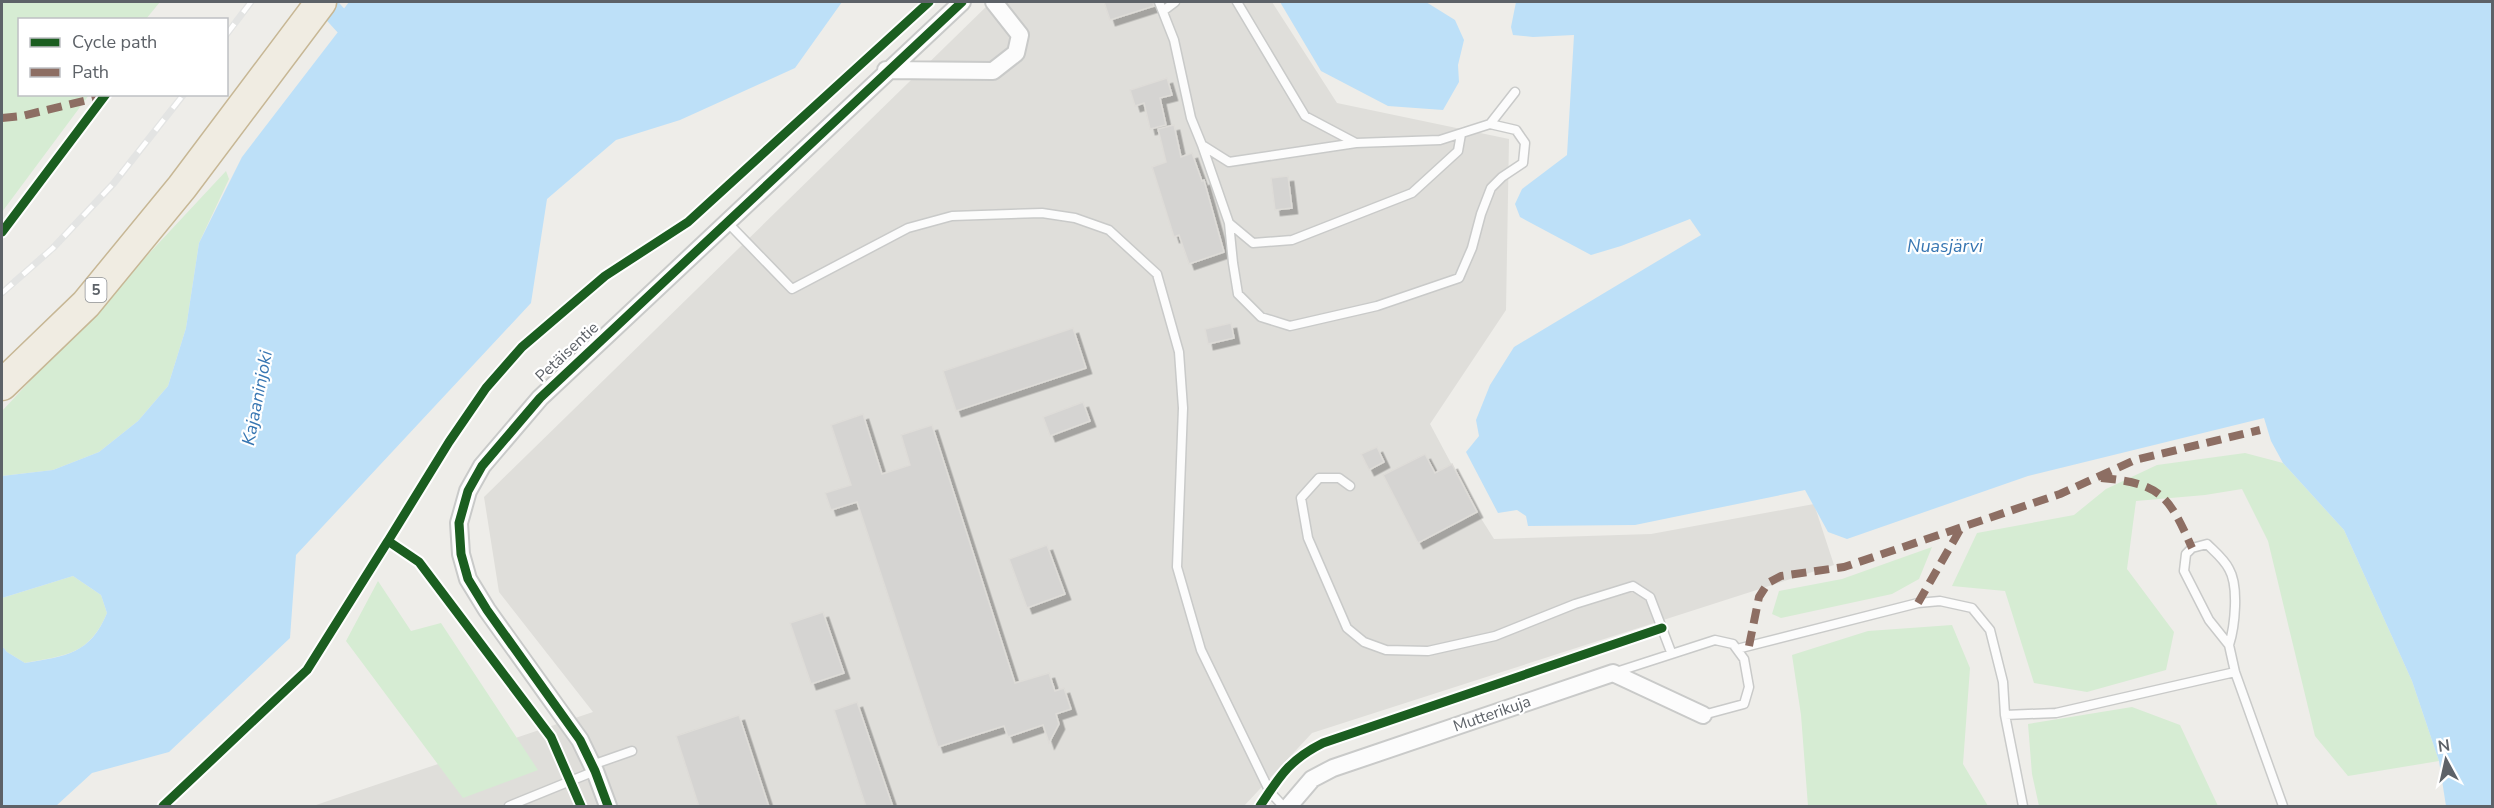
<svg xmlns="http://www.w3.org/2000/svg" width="2494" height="808" font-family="'Nunito Sans',sans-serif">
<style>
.industrial{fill:#dfdeda}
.green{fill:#d6ecd3}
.water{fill:#bde0f8}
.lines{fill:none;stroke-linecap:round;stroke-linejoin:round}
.canal{stroke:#bde0f8;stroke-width:21}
.building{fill:#d5d4d2;stroke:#dedcd8;stroke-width:1.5;filter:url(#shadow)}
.lane-casing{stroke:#c9cac9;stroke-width:11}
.street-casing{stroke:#c9cac9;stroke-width:20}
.highway-casing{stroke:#c7b795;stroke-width:33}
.lane{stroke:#fcfcfc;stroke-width:8}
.street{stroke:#fcfcfc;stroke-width:16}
.highway{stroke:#f0ece2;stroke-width:30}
.rail-casing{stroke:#e3e4e3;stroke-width:7}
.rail{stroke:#fff;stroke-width:4.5;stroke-dasharray:14;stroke-linecap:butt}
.quiet{stroke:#8d6e63;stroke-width:8;stroke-dasharray:15 8;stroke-linecap:butt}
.cycleway-casing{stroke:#fff;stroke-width:13}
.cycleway{stroke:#1b5e20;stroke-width:9}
.labels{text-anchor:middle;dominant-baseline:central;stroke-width:4.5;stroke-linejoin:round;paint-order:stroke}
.shield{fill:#fff;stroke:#8e9195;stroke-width:1.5}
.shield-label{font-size:15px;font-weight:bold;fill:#5d6268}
.street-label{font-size:16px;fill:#5d6268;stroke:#fff}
.water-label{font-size:18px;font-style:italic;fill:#3776b2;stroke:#fff}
</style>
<defs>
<filter id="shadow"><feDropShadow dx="5.5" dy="5.5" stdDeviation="0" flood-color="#0004"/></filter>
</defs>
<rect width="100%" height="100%" fill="#eeede9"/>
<!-- industrial -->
<path class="industrial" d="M991 2H1272L1337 103 1509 139 1506 310 1430 424 1477 512 1494 539 1651 534 1814 504 1834 565 1312 733 1244 806H313L593 712 499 592 484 497Z"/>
<!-- green -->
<path class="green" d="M2 2H160L146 19 20 20V94L89 95 2 212Z
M226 171 229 179 199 243 186 328 168 386 138 421 99 452 53 470 2 476V411Z
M2245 453 2283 463 2344 530 2412 681 2439 761 2348 776 2315 736 2268 541 2242 489 2205 495 2136 501 2127 569 2174 632 2166 670 2087 692 2034 683 2005 591 1952 586 1977 533 2074 515 2106 489 2157 465Z
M1932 547 1919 579 1892 594 1781 618 1772 614 1779 591 1842 579Z
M73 576 101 595 107 613C89 655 67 655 25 663L7 652 2 646V598Z
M378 581 411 631 441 623 538 770 463 798 346 641Z
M1952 625 1970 668 1963 764 1988 806H1808L1801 715 1792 655 1868 631Z
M2132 707 2180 725 2218 806H2039L2032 774 2028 724Z"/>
<!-- water -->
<path class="water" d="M361 2H842L795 68 680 120 616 140 547 199 531 303 296 555 290 638 169 752 92 773 56 806H2V646L7 652 25 663C67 656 90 654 107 613L101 595 73 576 2 598V476L53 470 99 452 138 421 168 386 186 328 199 243 242 157Z
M1280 2H1426L1455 20 1464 40 1458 65 1459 82 1443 110 1388 106 1321 71Z
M1516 2H2492V806H2446L2439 761 2412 681 2344 530 2283 463 2271 441 2264 418 2028 476 1847 539 1828 532 1805 490 1635 525 1528 526 1526 516 1517 510 1498 513 1466 452 1479 436 1476 420 1490 385 1514 347 1701 235 1690 219 1621 246 1591 255 1520 217 1515 204 1522 189 1567 155 1574 35 1533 37 1513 35 1511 27Z"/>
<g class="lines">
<!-- canal -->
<path class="canal" d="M324 2 345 25 362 2"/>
</g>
<!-- building -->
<path class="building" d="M1104 2H1153L1154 6 1110 20Z
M1167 78 1172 95 1160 98 1166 125 1150 129 1144 103 1135 106 1130 90Z
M1174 125 1181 157 1192 153 1202 181 1204 180 1224 252 1189 264 1179 235 1174 237 1152 167 1166 162 1158 129Z
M1288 176 1292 208 1275 210 1271 178Z
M1231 323 1234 338 1208 344 1205 329Z
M1073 328 1086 368 956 411 943 371Z
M1083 402 1090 421 1050 436 1043 417Z
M863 414 882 474 910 465 901 435 932 425 1015 683 1049 673 1055 691 1064 688 1071 709 1056 714 1059 724 1049 743 1043 725 1008 737 1004 726 938 747 857 502 831 510 825 493 851 485 831 425Z
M1377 447 1384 462 1369 470 1361 454Z
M1425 454 1435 473 1452 464 1477 512 1418 543 1383 475Z
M1047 545 1065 594 1027 608 1009 559Z
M823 612 844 673 811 684 790 623Z
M857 702 893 807H866L834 710Z
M739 715 769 807H699L676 736Z"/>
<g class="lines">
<!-- lane casing -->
<g class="lane-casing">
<path id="lane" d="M1159 2 1174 40 1191 118 1202 145 1229 162 1356 143
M1237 2 1305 116 1356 143 1440 140 1490 124 1515 92
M1163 11 1175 2
M1202 145 1229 223 1253 243 1292 240 1412 193 1458 151 1461 134
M727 222 792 289 908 228 952 216 1042 213 1075 218 1109 230 1157 274 1179 352 1183 408 1177 567 1201 650 1270 792 1283 806
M1229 223 1233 263 1238 294 1261 317 1290 326 1377 306 1459 278 1472 248 1481 214 1491 188 1502 177 1523 163 1525 143 1516 130 1490 124
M1350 486 1339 478H1319L1301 498 1308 538 1347 628 1364 642 1386 650 1428 651 1495 636 1575 604 1633 586 1650 597 1671 652
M2229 645C2235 626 2239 586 2229 569 2224 559 2215 552 2207 544L2192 548 2186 554 2184 571 2209 620 2229 645 2235 672 2283 806
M1737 649 1918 603 1940 601 1972 608 1990 630 2003 682 2005 715 2023 806
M1616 672 1715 640 1733 644 1744 659 1749 687 1744 704 1703 715
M2005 715 2056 713 2235 672
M592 765 632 751
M509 806 595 771"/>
</g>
<!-- street casing -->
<g class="street-casing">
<path id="street" d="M886 70 993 71 1016 53 1020 35 994 2
M608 806 595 771 580 740 487 610 468 579 461 554 459 523 468 491 482 466 540 398 962 2
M1289 806 1312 779 1333 768 1613 673 1703 715"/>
</g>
<!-- highway casing -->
<g class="highway-casing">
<path id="highway" d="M2 385 86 304 182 187 321 2"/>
</g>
<!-- lane -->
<use href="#lane" class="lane"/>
<!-- street -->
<use href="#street" class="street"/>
<!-- highway -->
<use href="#highway" class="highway"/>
<!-- rail casing -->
<g class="rail-casing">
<path id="rail" d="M226 35 251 2
M2 293 53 248 114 183 184 94"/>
</g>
<!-- rail -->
<use href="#rail" class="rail"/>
<!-- quiet -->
<path class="quiet" d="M2 118 22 116 104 96
M2101 478C2161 483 2169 496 2192 548
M1918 603 1961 528
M1749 646 1759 597 1768 583 1781 576 1844 567 2060 494 2135 460 2260 430"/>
<!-- cycleway casing -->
<g class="cycleway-casing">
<path id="cycleway" d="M2 232 106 94
M388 541 449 442 486 388 522 347 605 276 688 222 929 2
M163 806 307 670 388 541 419 562 551 737 581 806
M608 806 595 771 580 740 487 610 468 579 461 554 459 523 468 491 482 466 540 398 962 2
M1260 806C1280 776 1289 760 1323 743L1662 628"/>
</g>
<!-- cycleway -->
<use href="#cycleway" class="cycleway"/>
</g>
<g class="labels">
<!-- shield labels -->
<rect class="shield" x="85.5" y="278" width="21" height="24" rx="4.5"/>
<g class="shield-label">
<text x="96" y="290">5</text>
</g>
<!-- street labels -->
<g class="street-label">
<text transform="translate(567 352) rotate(-43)">Petäisentie</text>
<text transform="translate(1492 714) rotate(-19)">Mutterikuja</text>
</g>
<!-- water labels -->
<g class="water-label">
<text x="1945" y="246">Nuasjärvi</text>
<text transform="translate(257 398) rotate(-79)">Kajaaninjoki</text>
</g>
</g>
<!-- border -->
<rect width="2494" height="808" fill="none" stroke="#5d6268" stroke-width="6"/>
<!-- legend -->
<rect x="18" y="18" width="210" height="78" fill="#ffffff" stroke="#bec0c3" stroke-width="1.5"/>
<rect x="30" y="38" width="30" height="9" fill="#1b5e20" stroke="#bec0c3" stroke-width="1.5"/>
<text x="72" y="48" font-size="18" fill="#5d6268">Cycle path</text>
<rect x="30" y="68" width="30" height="9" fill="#8d6e63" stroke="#bec0c3" stroke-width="1.5"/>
<text x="72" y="78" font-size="18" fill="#5d6268">Path</text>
<!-- north arrow -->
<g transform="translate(2446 760) rotate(352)" stroke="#ffffff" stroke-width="4.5" paint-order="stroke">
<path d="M0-4.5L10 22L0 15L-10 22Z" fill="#5d6268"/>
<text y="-9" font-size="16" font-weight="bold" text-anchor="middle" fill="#5d6268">N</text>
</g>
</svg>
